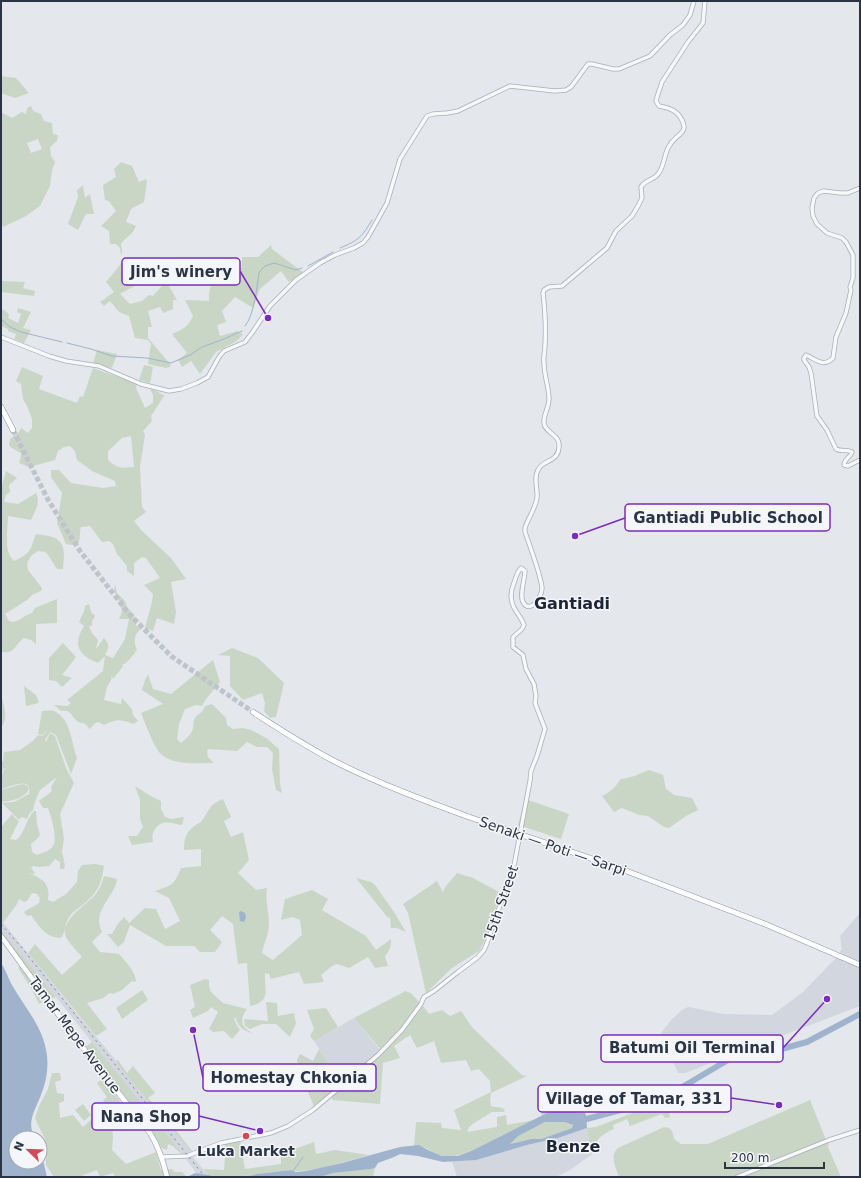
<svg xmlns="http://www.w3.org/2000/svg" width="861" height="1178" font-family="'DejaVu Sans',sans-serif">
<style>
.built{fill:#d2d6de}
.green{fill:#c9d6c5;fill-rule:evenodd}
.water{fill:#9fb4cc;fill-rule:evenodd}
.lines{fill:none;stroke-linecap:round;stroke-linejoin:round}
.stream{stroke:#9fb4cc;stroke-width:1}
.river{stroke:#9fb4cc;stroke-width:6}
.highway-tunnel{stroke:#bfc3cb;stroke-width:5;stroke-dasharray:5 2.5;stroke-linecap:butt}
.minor-casing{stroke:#a9aeb7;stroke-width:5}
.major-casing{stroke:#a3abb8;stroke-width:6}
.highway-casing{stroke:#8b94a3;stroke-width:6}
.minor{stroke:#f7f8fa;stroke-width:3.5}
.major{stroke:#fff;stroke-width:4.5}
.highway{stroke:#fff;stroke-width:5}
.rail{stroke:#7d8696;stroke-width:1;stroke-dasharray:2 4;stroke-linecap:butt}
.highway-bridge-casing{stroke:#8b94a3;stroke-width:6;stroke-linecap:butt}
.highway-bridge{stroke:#fff;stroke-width:5}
.poi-dot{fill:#d1495b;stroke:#f4f6f9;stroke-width:1.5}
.labels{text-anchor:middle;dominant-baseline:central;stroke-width:3;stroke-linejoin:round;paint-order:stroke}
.street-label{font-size:14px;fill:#2b3445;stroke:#f4f6f9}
.poi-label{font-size:14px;font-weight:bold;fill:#2b3445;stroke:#f4f6f9}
.quarter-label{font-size:16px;font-weight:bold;fill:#1d2536;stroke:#f4f6f9}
.leader{fill:none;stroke:#7b2cbf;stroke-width:1.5}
.callout-dot{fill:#7b2cbf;stroke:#f4f6f9;stroke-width:1.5}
.callout{fill:#f4f6f9;stroke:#7b2cbf;stroke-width:1.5}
.callout-label{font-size:15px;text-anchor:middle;font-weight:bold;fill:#2b3445}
</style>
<rect width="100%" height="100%" fill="#e4e7ec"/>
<!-- built -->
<path class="built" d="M860 913V1006L685 1073H678L661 1033 671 1020 682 1010 688 1007 724 1014 772 1015 803 992 834 960 842 949 840 936Z
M1 920 73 1009 114 1058 118 1065 191 1152 187 1155H182L56 997 1 930Z
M354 1018 380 1050 372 1058 333 1091 320 1073 330 1065 314 1041Z
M587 1128 591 1155 570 1170 556 1177H457L452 1161 463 1160 558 1138Z
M192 1156 203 1169 209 1175 197 1174 186 1159Z"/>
<!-- green -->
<path class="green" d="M1 76 16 78 29 93 15 98 1 93Z
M31 106 33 111 41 114 44 121 52 123 53 134 58 135 57 141 50 147 51 156 55 162 52 170 50 186 40 206 26 216 3 227 1 221V112L12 118 22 112 26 114 27 108ZM38 139 42 149 31 153 27 143Z
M121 162 132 166 139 182 146 179 147 181 144 202 131 209 126 222 136 226 133 232 123 241 121 244 122 251 121 256 120 248 116 244H110L109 231 101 226 116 211 109 201 105 200 103 185 116 177 114 169Z
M83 185 85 198 90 194 94 214H86L78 230 68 224 78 197 77 190Z
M271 245 272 249 304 273 289 282 281 271 260 289 253 308 235 297 222 311 226 322 217 325 220 336 237 331 243 334 237 341 216 352 200 374 191 361 182 367 178 360 187 353 172 334C183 329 188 327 193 316L185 300 209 301C209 275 220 272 242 268V257H258Z
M124 260 134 272 138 284 120 294 130 304 142 301 149 295 153 296 166 281 177 300H173V309L163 313 160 307 148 311 152 327H148V338L171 365 170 367 166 368 148 364 151 344 148 340 135 338 129 316 119 312 110 301 104 306 100 302 114 292 106 282Z
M1 281 25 282 23 288 35 291 34 296 1 292Z
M1 308 9 314 8 318 18 323 21 314 17 312 18 308 31 312 23 328 31 330 24 343 14 339 16 334 8 331V329L1 326Z
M97 350 117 354 112 368 93 364Z
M144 365 153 367 150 383 139 380Z
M22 367 43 376 39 389 77 403 80 396 83 397 93 368 137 384 136 388 145 408 153 403V395L150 389 156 391 167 397 164 396 151 416 152 421 143 431 145 435 140 466 142 507 146 512 134 521 142 531 171 558 186 579 171 582 176 612 174 624 157 618 153 631 145 628 152 602 153 594 144 585 160 578 146 558 142 557 134 563V576L127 571V566L117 554 113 544 109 541 102 542 90 526 81 527C79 533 81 539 78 544L73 545 66 544 57 523 62 493 51 477V470H59L71 483 103 488 116 486 115 481 92 471 77 460 75 451 70 446 64 447 58 451 55 460 29 467 19 463 21 457V453L12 448 9 445 10 439 19 432 21 428 28 433 32 428V419L27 406 23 399 21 384 16 381ZM131 436 134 467C121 468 118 469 108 460V451L122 438Z
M6 471 17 478 9 485 10 492 6 495 4 502 18 504 36 493C41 503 35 511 31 520L8 516C8 530 3 551 14 561 31 554 30 550 36 534 41 535 47 535 52 537 67 541 64 557 63 569H57L46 552 38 551 31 556 27 563 28 570 42 588 41 591 32 595 27 600 5 614 9 621 14 622 19 620 25 616 32 613 35 608 57 599V623L36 624V644L31 640 24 638C13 646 16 654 1 652V488Z
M115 584 117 593 125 601 127 608 134 614 136 626 142 628C134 634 133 641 137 650L135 652 133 649 135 653 126 663 121 665H124L113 679 112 675 111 680 107 687 104 700 121 704 122 698 132 709 133 715 138 721 133 724C120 719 117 719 104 725L98 722 94 724 90 729 84 723H81C79 722 76 721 75 719 69 713 71 710 61 711L54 705 67 706 71 703 67 700 103 671 105 656 98 663C79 656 72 645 84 626L79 622 84 611 85 606 89 604 91 612 95 616 92 621V626H89L92 633 98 640 96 649 104 638C110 645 109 647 105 655L113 658 125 639 129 619H119L122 612 121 605 114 590Z
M63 643 76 657 62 675 72 678 62 687 56 681 49 680V658Z
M232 648 258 658 284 683 276 717 270 718 264 711 265 703 262 693 243 700 230 686V656L218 655Z
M213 660 220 682 206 699 202 706 196 705 185 709 179 724 177 739 181 743C186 739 192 734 193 728 194 724 193 721 195 718 199 712 201 716 205 706L212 704 226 718 227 725 233 729 243 728 251 730 268 739 273 744 279 749 280 784 282 793 276 790 272 769 273 753 267 747H257L247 742 237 751 208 749 207 752 208 757 214 763C198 763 176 766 162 755 155 750 145 723 141 713L163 704 142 690 145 680 148 674 153 689 171 694Z
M24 686 36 695 39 703 26 706Z
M1 695C4 708 9 716 1 728Z
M42 711C46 711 51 710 54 711 72 720 71 743 77 758L71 774 56 735 50 732 45 740 46 742 50 733 55 736 66 768 74 783 60 814 64 839 62 851 65 866 64 869H60V862L55 859 49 866 39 867 34 866 31 867 35 874 28 873C36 875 47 881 48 890 49 893 48 897 48 900L53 902 66 894 77 882 78 871 82 865 96 864 104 866C102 880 99 891 88 900 82 906 74 910 69 917 65 923 66 932 61 938 46 938 39 926 31 915L27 916 24 912C29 908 34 907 39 903L40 898 37 894 32 893 27 901 24 902 19 899 17 904 3 923 1 920V827L12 814 15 818 19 821 10 839 16 840C24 835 26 819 34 811H36L37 824 40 835 38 838 31 844 32 852 37 855C42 853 50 851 53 846 58 839 51 816 48 808H43L39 801 52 791 51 787 57 777 40 790 35 802 33 810 29 814 27 819 22 817 20 819H18L2 803 14 802 29 794C33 775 10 787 1 789V776L5 768H4L1 774V769H4L1 768V763L3 761 4 752 20 750 33 741 38 735 42 736 46 732 47 730 42 735 38 734Z
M649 770 663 775 666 789 674 795 692 798 698 810 686 816 669 828 664 827 648 816 639 815 622 808 614 812 602 796C611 792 615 787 621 779 631 778 639 774 649 770Z
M22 784 23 786V784C26 785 28 785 29 789 24 799 11 801 1 802V790Z
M135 786 149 795 161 801V809L165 817 171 819 184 817 182 825C171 823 162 819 155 829 152 834 152 836 153 842L132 845 128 836H137L143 827 140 819V800Z
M223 799 231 817 224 821 231 837 243 832 249 860 238 873 256 890 267 888C265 901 269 912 269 924 269 933 264 943 262 953L273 960 302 935 300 920 293 917 281 920 285 899 312 890 328 899 322 910 366 936 376 950 391 939C391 947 390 950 385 956L388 966 375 968 368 957 349 968 337 964 332 966 321 975 324 982 304 984 299 972 271 979 269 974 265 973C264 990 272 1001 250 1006L247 963 238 964 233 924 222 916 210 930 222 942 215 952H200L194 946H166L130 925 124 942 118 947 107 934H112L117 925 124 917 129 923 145 908 156 909 165 929 180 921 169 898 155 891C172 885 174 886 181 868L201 866V849L184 850C184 839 186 831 196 825 198 823 202 822 203 819 211 808 209 805 223 799Z
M525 799 569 814 561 839 518 825Z
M457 873 473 878 501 893 484 942 479 951 452 968 426 993 408 913 403 904 437 881 443 892 446 886Z
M104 876 117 879C115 897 91 911 102 932L92 942 100 952 119 954C125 961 136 972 136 982L132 981 122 990 113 994 110 993 103 998 87 1003 107 1029 96 1036 28 953 35 944 62 975 82 957C78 952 71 945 67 939 57 922 86 905 95 895 100 889 102 883 104 876Z
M356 878 371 882 375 885 394 912 406 932 397 928H391L390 917 388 918Z
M1 930 56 997 49 999 1 934Z
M20 966 45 1001 39 1004 31 988 18 968Z
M205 979 209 980V986L211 992 223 1003 247 1009C238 1021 242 1028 254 1034 243 1030 240 1029 235 1017L234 1019 238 1027 240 1030 232 1039 224 1031 213 1032 209 1029 218 1012 211 1007 208 1011 193 1018 190 1010 195 1007 190 985Z
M142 990 148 1000 122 1019 116 1008Z
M405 991 411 993 420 1003 401 1028 402 1030 382 1051 354 1018 402 993Z
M266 1002 277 1003 278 1016 294 1013 296 1023 290 1037 276 1024H262L250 1029 245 1026 244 1019 268 1021Z
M423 1006 429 1014 442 1010 450 1016 461 1011 472 1027 478 1033 522 1075 527 1076 491 1093 490 1101 491 1106C496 1108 501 1106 505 1110L504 1112H492L474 1123 469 1127 467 1132 497 1127V1117L506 1115 507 1125 534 1120C521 1127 508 1132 495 1139 478 1146 462 1159 443 1156 433 1154 424 1144 414 1146L416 1122 441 1123 442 1128 461 1130 454 1110 491 1092 490 1081 479 1069 471 1071 466 1060 441 1063 434 1041 417 1048 410 1035 394 1046 400 1058 383 1063 380 1104 332 1100V1097L389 1047 405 1029Z
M326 1008 338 1027 314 1041 310 1036 314 1029 307 1010Z
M92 1042 180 1151 179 1152 173 1146 168 1144 167 1150 162 1148 150 1129 85 1047Z
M319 1049 330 1065 320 1073 333 1091 314 1106 313 1104 301 1076 297 1060 300 1054 313 1061Z
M118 1060 127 1073 133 1066 155 1093 148 1098 167 1119 192 1151 191 1152 118 1065 116 1061Z
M52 1073H60L61 1080 55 1082 57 1093 64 1094V1101L59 1103 60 1118 73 1115 83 1127 95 1116 100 1123 112 1126 113 1138 112 1150 126 1164 156 1152 161 1170 171 1169 175 1172H182L187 1177H115L113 1173 100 1177 97 1170 83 1175V1177H54L46 1165 45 1139 38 1125 35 1118 39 1106 48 1089Z
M104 1078 128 1113 120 1120 103 1101 107 1097 97 1083Z
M584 1086 585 1113C571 1112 555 1109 542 1116L540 1106 563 1087 571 1088Z
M679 1095 683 1108 669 1110 670 1117 665 1118 662 1114 630 1126 627 1119 613 1125 614 1129C600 1135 594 1141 591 1156L587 1128 596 1127Z
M810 1100 826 1140 732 1177H619C616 1168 609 1155 618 1148L664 1127 669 1128 672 1131 674 1139 681 1144H708Z
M83 1104 91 1115 84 1121 75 1110Z
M565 1121 573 1125 572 1128 541 1139H531L509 1144 518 1135 545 1122Z
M240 1140 245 1169 281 1164V1154L314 1142 316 1154 335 1150 369 1155C354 1159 304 1175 291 1170L257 1174 246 1177H215L209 1175 203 1169 224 1170C224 1161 227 1152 225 1143Z
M829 1140 828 1147 841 1177H737Z
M375 1168 373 1177H320L333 1173 371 1169Z"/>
<!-- water -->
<path class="water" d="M241 911 245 913 246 918 244 922 240 921 239 912Z
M1 963C6 970 8 978 12 985 24 1006 42 1026 46 1050 49 1062 47 1080 42 1092 37 1108 25 1121 35 1138H16V1162H40V1147L47 1177H1Z
M562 1111 585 1113 586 1115 587 1128 558 1138 527 1145 476 1160 443 1162 418 1156 400 1154 394 1157 378 1163 375 1168 371 1169 333 1173 320 1177H246L257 1174 291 1170 296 1172 306 1171 342 1163 400 1147 419 1145 428 1150 442 1156H458L471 1151 547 1113ZM565 1122 573 1125 572 1128 541 1139H531L510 1144 518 1136 545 1122Z
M195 1173 209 1175 215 1177H187Z"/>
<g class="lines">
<!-- stream -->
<path class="stream" d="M340 248C359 240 361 238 372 220
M308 266 333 252
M1 319 10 327 21 332 62 342
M245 326C254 316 257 287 259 273L261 270 265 266 274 263 296 270 302 268
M67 343 91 349 112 356 147 358 171 363 190 355 202 347 224 339 242 331
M293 1171 303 1157"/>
<!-- river -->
<path class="river" d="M579 1121 662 1099 733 1057 774 1051 807 1042 860 1014"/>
<!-- highway-tunnel -->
<path class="highway-tunnel" d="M13 430 47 498 80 551 130 615 171 656 253 712"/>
<!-- minor casing -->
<g class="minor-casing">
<path id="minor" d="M860 188 848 193H840L824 191 818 193 814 198 812 208 813 216 817 224 827 233 842 238 846 242 853 255V278L850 287 851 290 846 313 836 337 833 358C824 367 818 361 808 356L806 355 804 358V360L809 367 811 373 817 416 827 430 836 449C841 452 847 449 852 452 851 457 844 459 844 465L848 466 860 460
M1 337 49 356 66 361 99 366 141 384 169 391 181 389 197 383 208 377 219 357 224 351 245 342 252 333 270 306 296 280 320 263 335 255 354 248 363 243 368 237 387 203 400 159 427 116 433 114 447 113 458 111 510 86 555 91 566 90 571 87 588 64H592L613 69H619L650 56 670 35 683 25 690 15 694 1
M162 1157 187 1156 221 1143 271 1133 288 1126 313 1110 378 1055 402 1030 421 1004 424 997 434 991 458 972 478 957 484 950 487 943 503 897 512 876 530 781 531 771 537 756 545 729 535 703 536 696 534 684 526 669 523 655 513 647V637L522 629 524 625C522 619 519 616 516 611 510 602 510 592 514 583 516 577 517 572 521 568L525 571C525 579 519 595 523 602 530 615 541 597 542 589 542 584 540 579 539 574 535 560 530 546 525 532V528C528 518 536 508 537 497 538 488 533 479 538 470 543 459 558 463 559 447 561 435 544 432 544 423 543 415 549 408 549 399 549 387 544 376 544 363 543 357 545 351 545 345 546 328 545 310 543 293L544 290 549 287 562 286 607 248 616 231 632 216 638 206 642 198 641 187C645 180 654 180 658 174 664 167 664 156 668 148 673 138 676 139 682 132 688 126 679 114 674 111 670 108 664 107 659 106L656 101 657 97 662 82 688 42 703 23 705 1
M737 1177 829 1140 860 1130"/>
</g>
<!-- major casing -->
<g class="major-casing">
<path id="major" d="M1 936 80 1044 150 1133C159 1147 163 1161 167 1177"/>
</g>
<!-- highway casing -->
<g class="highway-casing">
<path id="highway" d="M1 407 13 430
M253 712C279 729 306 746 334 761 377 783 423 800 469 817
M616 867 765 924 860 965"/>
</g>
<!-- minor -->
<use href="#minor" class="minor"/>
<!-- major -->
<use href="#major" class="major"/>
<!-- highway -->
<use href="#highway" class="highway"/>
<!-- rail -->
<path class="rail" d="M1 924 22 948 205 1177"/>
<!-- highway-bridge casing -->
<g class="highway-bridge-casing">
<path id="highway-bridge" d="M469 817 616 867"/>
</g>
<!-- highway-bridge -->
<use href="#highway-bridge" class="highway-bridge"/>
</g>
<!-- markers -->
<circle class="poi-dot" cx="246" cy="1136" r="4"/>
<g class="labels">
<!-- street labels -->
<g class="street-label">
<text transform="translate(553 846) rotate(19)">Senaki — Poti — Sarpi</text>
<text transform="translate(501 903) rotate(-71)">15th Street</text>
<text transform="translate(75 1035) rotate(53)">Tamar Mepe Avenue</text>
</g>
<!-- poi labels -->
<g class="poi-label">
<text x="246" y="1151">Luka Market</text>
</g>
<!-- quarter labels -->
<g class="quarter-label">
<text x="572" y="603">Gantiadi</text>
<text x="573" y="1146">Benze</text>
</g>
</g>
<!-- callouts -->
<path class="leader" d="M268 318L240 271M575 536L625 518M827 999L783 1048M193 1030L203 1078M779 1105L731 1098M260 1131L199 1116"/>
<g class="callout-dot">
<circle cx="268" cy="318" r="4"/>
<circle cx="575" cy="536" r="4"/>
<circle cx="827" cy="999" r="4"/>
<circle cx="193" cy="1030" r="4"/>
<circle cx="779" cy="1105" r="4"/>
<circle cx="260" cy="1131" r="4"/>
</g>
<g class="callout">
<rect x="122" y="258" width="118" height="27" rx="4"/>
<rect x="625" y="504" width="205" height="27" rx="4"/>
<rect x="601" y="1035" width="182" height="27" rx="4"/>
<rect x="203" y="1064" width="173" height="27" rx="4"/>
<rect x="538" y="1085" width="193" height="27" rx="4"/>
<rect x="92" y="1103" width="107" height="27" rx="4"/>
</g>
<g class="callout-label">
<text x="181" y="277">Jim's winery</text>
<text x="728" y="523">Gantiadi Public School</text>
<text x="692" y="1053">Batumi Oil Terminal</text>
<text x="289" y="1083">Homestay Chkonia</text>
<text x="634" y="1104">Village of Tamar, 331</text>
<text x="146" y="1122">Nana Shop</text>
</g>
<!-- border -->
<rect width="861" height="1178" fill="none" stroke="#2b3445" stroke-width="4"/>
<!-- north arrow -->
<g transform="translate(28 1150) rotate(293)"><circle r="19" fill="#f4f6f9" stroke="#a4a8b1"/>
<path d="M0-3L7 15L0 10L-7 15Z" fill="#d1495b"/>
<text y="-6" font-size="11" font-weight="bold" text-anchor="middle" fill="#2b3445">N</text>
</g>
<!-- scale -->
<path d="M725 1162v6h99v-6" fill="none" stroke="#2b3445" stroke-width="2"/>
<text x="731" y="1162" font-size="12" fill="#2b3445" stroke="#f4f6f9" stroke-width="3" paint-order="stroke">200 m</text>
</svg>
